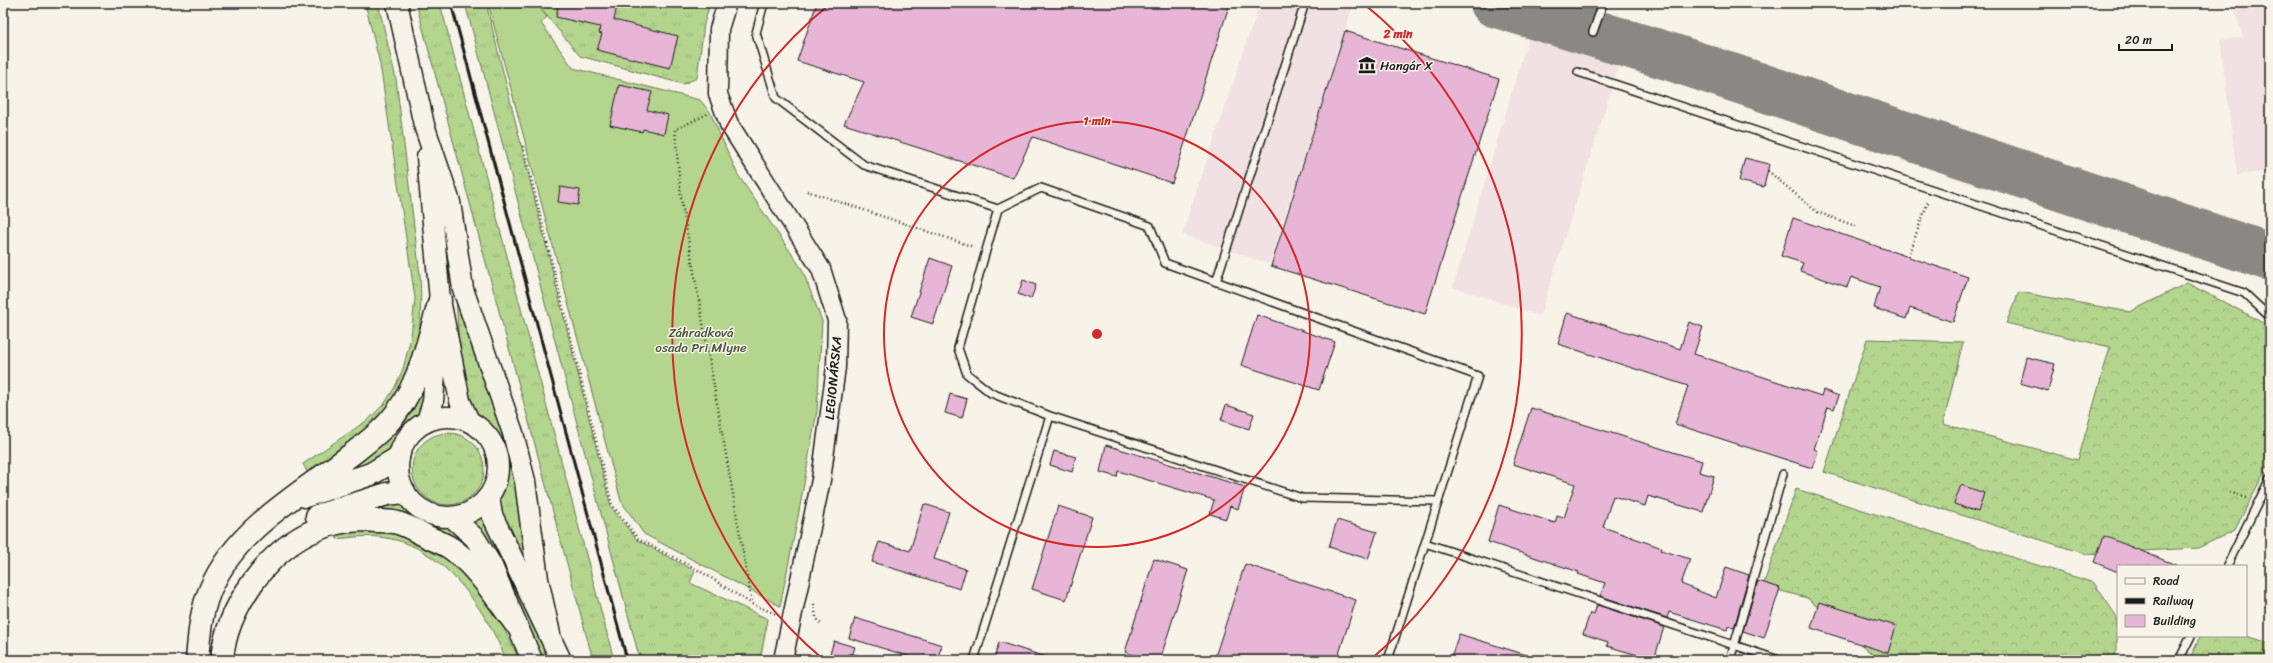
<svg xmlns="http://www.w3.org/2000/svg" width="2273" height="663" font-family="Sriracha,sans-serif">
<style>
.built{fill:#f2e1e3}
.grass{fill:url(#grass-tufts);stroke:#687855}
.forest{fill:url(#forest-crowns);stroke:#687855}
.garden{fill:#b4d58e;stroke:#687855}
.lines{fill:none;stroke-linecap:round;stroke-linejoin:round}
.taxiway{stroke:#8a8882;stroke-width:48}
.building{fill:#e7b6d6;stroke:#1c1c1c}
.service-casing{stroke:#1c1c1c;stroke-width:10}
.tertiary-casing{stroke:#1c1c1c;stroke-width:21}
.secondary-casing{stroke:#1c1c1c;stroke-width:23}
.primary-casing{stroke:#1c1c1c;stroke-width:25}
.path{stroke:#1c1c1c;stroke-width:2.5;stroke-dasharray:1 3;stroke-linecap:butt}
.service{stroke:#f7f3e8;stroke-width:7}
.tertiary{stroke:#f7f3e8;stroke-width:18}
.secondary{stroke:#f7f3e8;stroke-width:20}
.primary{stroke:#f7f3e8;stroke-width:22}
.rail{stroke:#1c1c1c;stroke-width:3}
.ring{fill:none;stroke:#d62828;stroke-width:2}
.labels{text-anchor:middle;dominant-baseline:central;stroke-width:3;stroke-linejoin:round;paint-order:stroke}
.poi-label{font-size:13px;fill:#1c1c1c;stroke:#f7f3e8;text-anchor:start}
.park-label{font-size:13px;fill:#4a543e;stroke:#f7f3e8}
.street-label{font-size:13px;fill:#1c1c1c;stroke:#f7f3e8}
.centre{fill:#d62828;stroke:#f7f3e8;stroke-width:2}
.ring-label{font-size:12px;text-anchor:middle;font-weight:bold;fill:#d62828;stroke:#f7f3e8;stroke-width:3;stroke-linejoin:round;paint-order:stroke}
</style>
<defs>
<pattern id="grass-tufts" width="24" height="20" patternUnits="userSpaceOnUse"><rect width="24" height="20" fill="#b4d58e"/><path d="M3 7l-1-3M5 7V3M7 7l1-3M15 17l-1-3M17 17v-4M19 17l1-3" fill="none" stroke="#9ab67a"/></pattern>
<pattern id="forest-crowns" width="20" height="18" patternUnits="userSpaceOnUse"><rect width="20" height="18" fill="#b4d58e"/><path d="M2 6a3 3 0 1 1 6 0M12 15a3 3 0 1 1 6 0" fill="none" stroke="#9ab67a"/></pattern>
</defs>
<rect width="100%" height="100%" fill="#f7f3e8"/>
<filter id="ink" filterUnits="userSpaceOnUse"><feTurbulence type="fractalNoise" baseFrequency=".025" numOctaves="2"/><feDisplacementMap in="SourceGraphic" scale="8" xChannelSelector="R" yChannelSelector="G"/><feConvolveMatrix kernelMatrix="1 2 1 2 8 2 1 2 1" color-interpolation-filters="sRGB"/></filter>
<g filter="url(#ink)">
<!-- built -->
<path class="built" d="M1260 3H1354L1269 264 1182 234Z
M1452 3H1550L1631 28 1540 316 1453 287 1531 29Z
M2233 3H2270V171L2237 175 2220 40 2243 37Z"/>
<!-- grass -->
<path class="grass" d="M365 3H378L396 79 420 275C424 347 413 400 351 445 337 455 322 463 307 472L303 464 369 419 385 403 395 387 403 369 411 337 415 298 380 64Z
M416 3H440L614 660H593Z
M465 3H486L611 507 637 540 695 571 690 583 768 619 760 660H640Z
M536 3H710L704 24 697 78 683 84 580 56Z
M456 296 505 432 520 504 528 570 499 512 500 497 508 475 503 442 493 426 478 414 466 393 459 346Z
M429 374 426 406 401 433 382 458 324 481Z
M412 469a36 36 0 1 1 72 0a36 36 0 1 1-72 0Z
M393 503 410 509 428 521 451 528 469 540 483 568 451 541 342 513Z
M484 513 550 660H542L529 628 470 522Z
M382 529C393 533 406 535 417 540 465 563 499 611 519 660H506C486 610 443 546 386 538 369 535 353 537 337 539L334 532Z"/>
<!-- forest -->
<path class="forest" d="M2187 283 2266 324 2270 329V461L2235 530 2198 548 2086 554 1824 472 1867 339 1963 342 1943 424 2078 460 2110 347 2006 323 2019 292 2130 312Z
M1796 489 2094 583 2117 617V650L2113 660H1879L1807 598 1763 586Z
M2200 636H2245L2270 643V660H2189Z"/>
<!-- garden -->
<path class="garden" d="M488 3H536L547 17 541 23 573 68 700 100 710 112 738 175 802 269 822 321 817 411 798 517 780 606 644 534 621 501Z"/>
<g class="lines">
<!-- taxiway -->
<path class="taxiway" d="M1494 3 1671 57 2270 257"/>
</g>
<!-- building -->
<path class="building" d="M559 3H605L617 6 614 20 678 36 670 68 597 50 602 34 599 33 600 27 556 17Z
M817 3H1230L1172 183 1033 137 1013 178 844 124 864 82 797 61Z
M1345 31 1499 79 1425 314 1271 266Z
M619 85 652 92 647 110 668 115 664 134 643 129 642 132 610 125Z
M1745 158 1769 164 1764 187 1739 181Z
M560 187 580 190 578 205 558 202Z
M1793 218 1968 277 1953 322 1910 308 1906 319 1874 308 1880 287 1851 277 1847 287 1800 271 1803 263 1781 256Z
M930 258 952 266 933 324 911 317Z
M1023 280 1036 285 1031 299 1018 294Z
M1567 313 1680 349 1689 322 1703 327 1694 354 1821 396 1823 390 1839 396 1834 409 1828 407 1814 449 1818 451 1812 468 1675 424 1688 386 1558 344Z
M1257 315 1335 342 1319 390 1241 365Z
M2026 357 2055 364 2048 391 2020 383Z
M950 394 967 399 962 418 945 413Z
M1226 405 1254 414 1249 429 1221 420Z
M1531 408 1702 461 1699 472 1714 476 1703 512 1648 496 1645 506 1613 496 1603 527 1662 548 1661 550 1690 559 1681 584 1716 598 1726 567 1749 575 1734 628 1728 626 1727 630 1669 612 1667 618 1600 596 1605 583 1578 574 1579 572 1488 542 1499 505 1555 523 1557 516 1564 518 1575 484 1513 464Z
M1106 445 1245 487 1238 509 1230 506 1226 519 1210 514 1214 500 1118 471 1117 477 1100 472Z
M1054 451 1076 457 1072 472 1050 465Z
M1961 485 1984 493 1978 512 1954 504Z
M924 504 949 512 934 559 966 569 960 589 872 562 879 542 910 551Z
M1058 506 1092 517 1066 600 1032 589Z
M1337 520 1377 532 1368 559 1329 547Z
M2104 536 2176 565V566H2118V572L2094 562Z
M1154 559 1188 570 1160 660H1150L1125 652Z
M1245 564 1356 600 1337 660H1214Z
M1758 581 1780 588 1764 638 1743 631Z
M1819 602 1896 626 1888 653 1811 628Z
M1597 605 1664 627 1654 660 1607 646 1608 642 1583 634 1590 613 1594 614Z
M855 618 942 645 937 660H921L849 638Z
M1459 634 1533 657 1532 660H1450Z
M834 641 855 647 853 653 847 655V660H828Z
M999 642 1046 657 1045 660H994Z"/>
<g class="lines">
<!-- service casing -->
<g class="service-casing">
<path id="service" d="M764 3 756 33 776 98 864 165 998 209 1041 188 1150 226 1165 263 1478 376 1388 660
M1593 32 1603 3
M1578 72 2244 293 2270 317
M998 209 958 348 967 374 991 393 1050 416 1302 498 1437 501
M1216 282 1305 3
M1425 543 1779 660
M2227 566 2270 478
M851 658 858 660
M974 660 1050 416
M1730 660 1783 474
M2179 660 2191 636"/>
</g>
<!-- tertiary casing -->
<g class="tertiary-casing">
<path id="tertiary" d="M727 3 719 29 718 94 729 124 821 269 837 320 836 367 821 480 783 660"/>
</g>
<!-- secondary casing -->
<g class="secondary-casing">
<path id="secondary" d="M397 3 424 125 450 202 463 289 513 433 525 481 538 579 550 634
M427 157 440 300 460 401 469 421
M398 467a50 50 0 1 1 100 0a50 50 0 1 1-100 0Z
M427 421 433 402 438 328
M489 497 492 515 561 660
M453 518 475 538 491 564 532 660"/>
</g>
<!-- primary casing -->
<g class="primary-casing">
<path id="primary" d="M305 496 371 474 398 458
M317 516 387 494 404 492
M197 660C199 639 200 618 207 598 229 536 286 503 336 466 353 453 372 440 387 424 419 390 427 344 440 300
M222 660C224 631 236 606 253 582 282 542 325 515 377 521 383 521 391 521 398 523 408 526 418 532 428 537 436 541 445 544 452 549 478 568 496 598 515 623"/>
</g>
<!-- path -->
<path class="path" d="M707 114 675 130 681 198 752 603
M523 146 612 505 638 539 700 571 752 604 776 614
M1768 171 1817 212 1858 227
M807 191 974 247
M1908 256 1928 202
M2230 492 2246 498
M814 604 816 617 822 626"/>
<!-- service -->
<use href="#service" class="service"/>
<!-- tertiary -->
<use href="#tertiary" class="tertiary"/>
<!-- secondary -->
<use href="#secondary" class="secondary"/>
<!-- primary -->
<use href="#primary" class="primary"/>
<!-- rail -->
<path class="rail" d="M451 3 627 660"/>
</g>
</g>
<!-- distance rings -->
<g class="ring">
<circle cx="1097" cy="334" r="213"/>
<path d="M824 660A425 425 0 0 1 830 4M1364 4A425 425 0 0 1 1370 660"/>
</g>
<!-- icons -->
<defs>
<g id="museum-bare" transform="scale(1.38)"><path d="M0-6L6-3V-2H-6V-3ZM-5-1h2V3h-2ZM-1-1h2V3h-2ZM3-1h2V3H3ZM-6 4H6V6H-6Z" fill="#1c1c1c" stroke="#f7f3e8" stroke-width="2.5" paint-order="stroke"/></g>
</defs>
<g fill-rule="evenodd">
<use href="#museum-bare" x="1367" y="65"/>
</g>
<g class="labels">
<!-- poi labels -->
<g class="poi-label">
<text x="1380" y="65">Hangár X</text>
</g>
<!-- park labels -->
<g class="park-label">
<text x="701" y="332">Záhradková<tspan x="701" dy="15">osada Pri Mlyne</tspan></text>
</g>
<!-- street labels -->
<g class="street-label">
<text transform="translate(833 378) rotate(-85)">LEGIONÁRSKA</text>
</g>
</g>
<circle cx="1097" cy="334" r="6" class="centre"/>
<g class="ring-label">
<text x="1398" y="38">2 min</text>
<text x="1097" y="125">1 min</text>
</g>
<!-- margin -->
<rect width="2273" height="663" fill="none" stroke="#f7f3e8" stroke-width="16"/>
<rect x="8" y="8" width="2257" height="647" fill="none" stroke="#1c1c1c" stroke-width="1.5" filter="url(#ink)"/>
<!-- legend -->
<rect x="2117" y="565" width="130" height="72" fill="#f7f3e8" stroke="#9f9d96"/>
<rect x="2125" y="578" width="20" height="6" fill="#f7f3e8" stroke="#9f9d96"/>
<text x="2153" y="585" font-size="12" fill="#1c1c1c">Road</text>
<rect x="2125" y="598" width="20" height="6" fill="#1c1c1c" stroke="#9f9d96"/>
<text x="2153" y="605" font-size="12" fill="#1c1c1c">Railway</text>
<rect x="2125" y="615" width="20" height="12" fill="#e7b6d6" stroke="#9f9d96"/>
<text x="2153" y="625" font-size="12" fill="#1c1c1c">Building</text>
<!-- scale -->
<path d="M2119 44v6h53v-6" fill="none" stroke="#1c1c1c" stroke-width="2"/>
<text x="2125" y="44" font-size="12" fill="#1c1c1c" stroke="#f7f3e8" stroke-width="3" paint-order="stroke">20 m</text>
</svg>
